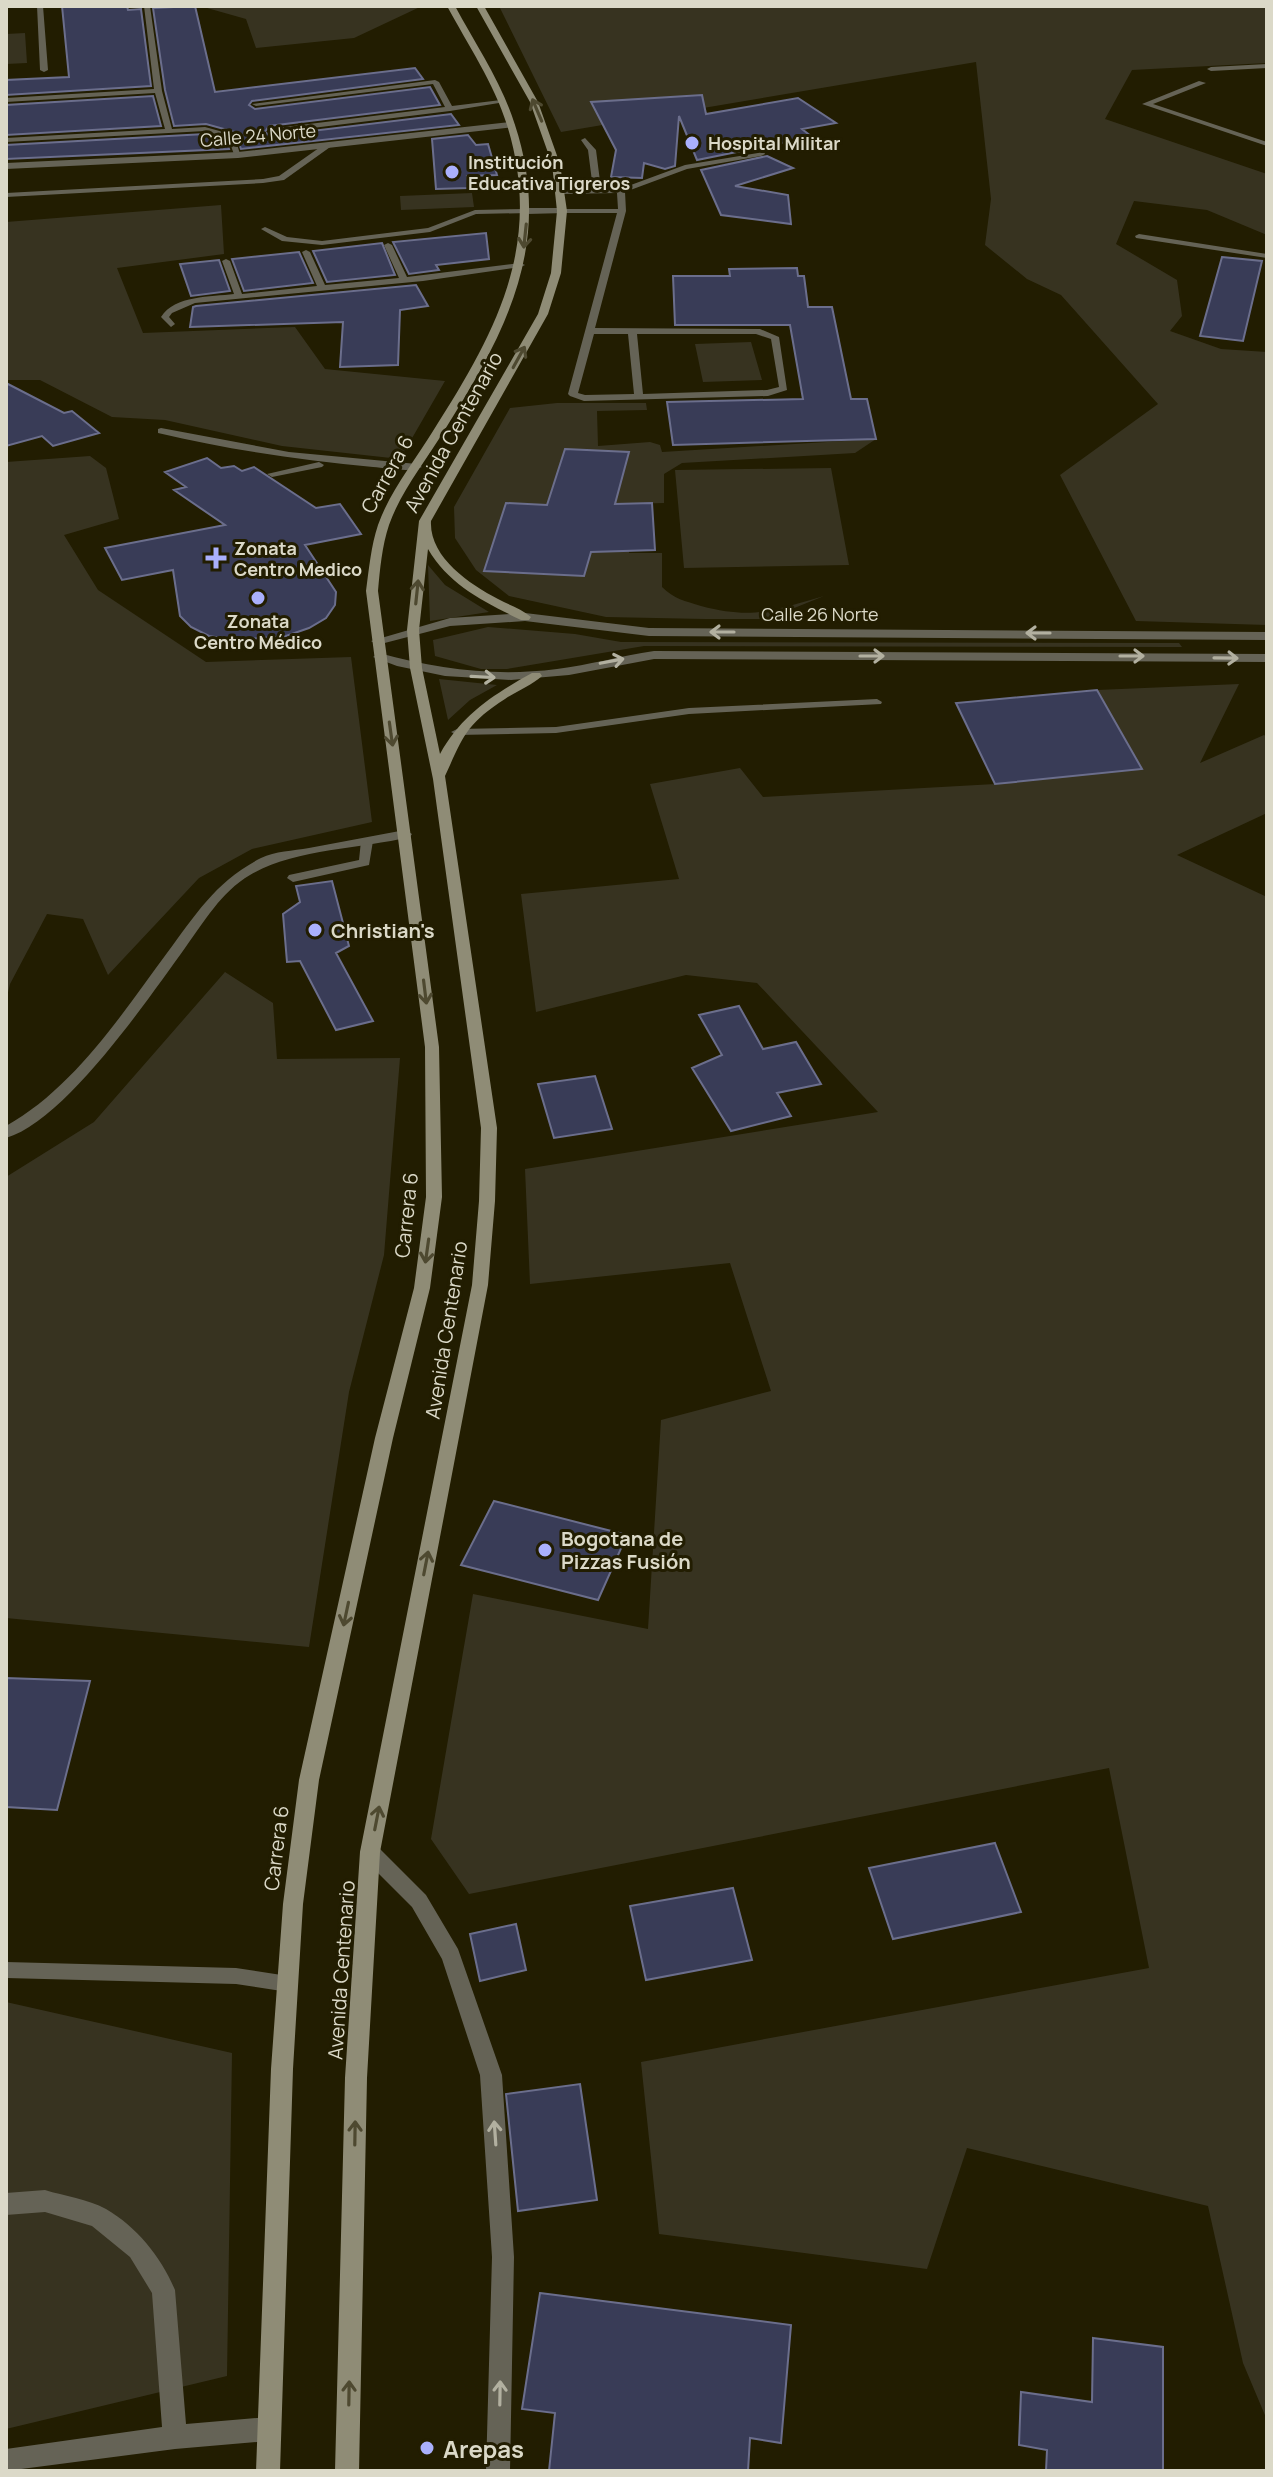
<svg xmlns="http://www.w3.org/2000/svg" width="1273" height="2477" font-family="Manrope,sans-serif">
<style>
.green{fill:#373320}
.building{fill:#393c57;stroke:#6b6e8c;stroke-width:2}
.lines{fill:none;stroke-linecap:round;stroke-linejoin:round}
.service{fill:#656356;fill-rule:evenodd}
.minor{fill:#656356;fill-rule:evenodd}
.tertiary{fill:#656356;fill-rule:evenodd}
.secondary{fill:#8f8c76;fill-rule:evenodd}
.oneway{stroke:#4e4930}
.oneway2{stroke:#b2b0a0}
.poi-dot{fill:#aab0fc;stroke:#221d01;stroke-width:3}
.labels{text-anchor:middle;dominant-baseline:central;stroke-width:6;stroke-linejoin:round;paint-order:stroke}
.far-street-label{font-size:18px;fill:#dbd9c8;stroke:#221d01}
.far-poi-label{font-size:18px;font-weight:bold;fill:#dbd9c8;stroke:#221d01;text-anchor:start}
.street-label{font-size:20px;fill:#dbd9c8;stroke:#221d01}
.poi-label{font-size:20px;font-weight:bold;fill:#dbd9c8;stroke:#221d01;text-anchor:start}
.near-poi-label{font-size:24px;font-weight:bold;fill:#dbd9c8;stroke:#221d01;text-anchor:start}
</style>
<rect width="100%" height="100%" fill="#221d01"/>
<!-- green -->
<path class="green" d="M200 6H422L354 38 256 48 246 19Z
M499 6H1267V63L1132 70 1105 119 1267 174V235L1207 210 1134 201 1116 244 1177 280 1182 316 1170 331 1221 349 1267 352V625L1136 621 1060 475 1158 404 1061 295 1027 279 985 245 991 199 976 62 561 132Z
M25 33 27 63 6 64V34Z
M472 193 474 207 401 210 400 196Z
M221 205 224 254 117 268 143 333 295 327 325 369 445 381 400 459 282 446 165 420 112 417 40 380H6V222Z
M751 342 762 380 703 382 695 344Z
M557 403H646L647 410 597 411 598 446 650 442 660 445 662 452 876 439 855 453 682 463 664 474V503L627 504 629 553H662V587C674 599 685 601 701 606 754 620 774 610 824 596L767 619H705L606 617 509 596 476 570 455 538 454 507 510 408Z
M90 456 106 468 119 519 64 535 98 590 206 662 351 657 372 822 252 849 199 878 108 975 83 919 47 914 10 984 6 1001V462Z
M831 468 849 565 684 568 675 470Z
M428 565 445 585 489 612 430 621Z
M488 627 575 634 621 642 1179 643 1182 647 644 646 507 669H481L435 656 433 640Z
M439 679 497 685 470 700 448 720Z
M1239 684 1200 763 1264 735 1267 737V813L1177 855 1267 897V2420L1243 2363 1208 2206 967 2148 927 2269 659 2234 641 2062 1149 1968 1109 1768 469 1894 431 1839 473 1594 648 1629 661 1420 771 1391 730 1263 530 1284 525 1169 878 1112 757 983 686 975 536 1012 521 894 679 879 650 784 740 768 763 797 995 784 1141 769 1097 690Z
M225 972 273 1003 277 1059 400 1058 384 1255 349 1392 309 1647 6 1618V1177L94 1122Z
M6 2002 232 2053 227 2376 6 2429Z"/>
<!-- building -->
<path class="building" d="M62 6H127L128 10 141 9 151 86 6 95V80L69 77Z
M195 6 215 92 415 68 423 79 252 101 249 105 255 109 430 87 440 105 269 126 265 132 271 136 451 114 459 125 241 149 235 132 206 124 174 126 165 90 153 8Z
M702 95 706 114 798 98 836 123 802 129 812 137 697 160 679 116 675 166 665 169 644 163 642 178 611 177 616 150 591 102Z
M153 96 161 126 6 135V105Z
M205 134 226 140 229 149 6 159V145Z
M468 135 476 145 488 144 497 175 467 176 469 188 436 189 432 139Z
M767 156 793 168 735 186 788 195 791 224 721 215 701 170Z
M486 233 489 259 436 265 439 270 409 274 393 242Z
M382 243 395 275 327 282 313 251Z
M299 252 313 283 244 291 232 259Z
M1222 257 1262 261 1243 341 1200 336Z
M219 260 230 291 191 296 180 264Z
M797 268 798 276H804L808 307H832L851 399H867L876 439 673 445 667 402 803 399 790 325H675L673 276H730L729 269Z
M416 285 428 306 400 310 398 365 340 367 343 322 190 327 193 307 196 306Z
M6 383 64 413 72 411 99 433 53 446 42 436 6 446Z
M565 449 629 452 615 504 652 503 655 550 591 552 584 576 484 571 506 503 547 505Z
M207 458 221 468 234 466 242 471 254 467 316 508 340 504 361 534 305 545 336 592 335 605 326 618 309 628 286 636 233 640 209 636 191 627 180 616 173 570 122 580 105 548 225 525 174 490 186 487 165 472Z
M1097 690 1142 769 995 784 956 703Z
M332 881 349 946 336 953 373 1021 336 1030 300 961 287 962 283 914 300 902 296 886Z
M739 1006 763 1049 796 1042 821 1084 777 1093 791 1116 731 1131 692 1068 722 1055 699 1015Z
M595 1076 612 1129 554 1138 538 1084Z
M494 1501 627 1535 598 1600 461 1565Z
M6 1678 90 1681 57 1810 6 1807Z
M995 1843 1021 1912 893 1939 869 1868Z
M733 1888 752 1960 646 1980 630 1906Z
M516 1924 526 1970 480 1981 470 1934Z
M580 2084 597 2200 518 2211 506 2094Z
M540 2293 791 2325 781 2443 750 2438 748 2471H549L555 2413 522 2409Z
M1093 2338 1163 2347V2471H1046L1047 2450 1019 2445 1021 2392 1092 2402Z"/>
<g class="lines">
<!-- service -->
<path class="service" d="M37 6H43L48 70 44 72 40 70Z
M144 6H150L162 91 172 129 205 127 234 135 241 157H235L228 138 205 131 6 142V138L165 129 155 93 6 102V98L154 89Z
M435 80 439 82 452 106 501 100 505 102 450 111 272 133 268 131 269 129 445 107 433 84 256 106 252 104Z
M1199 81 1206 83 1153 104 1267 142V146L1142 104Z
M585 138 596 150 601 189H620L685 165 764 152 765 154 761 156 687 169 625 192 626 211 595 328 760 329 779 337 787 390 768 396 584 401 570 396 568 394 617 213H562L558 211 562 209H618L617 193 559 194 555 192 559 190 593 189 588 150 581 140ZM594 334H628L634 394 585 395 578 393ZM637 334H756L771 339 779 387 767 390 643 394Z
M326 143 333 145 284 180 263 183 6 197V193L263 179 279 176Z
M527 209 531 211 530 213 476 214 430 232 322 245 282 241 261 229 265 227 287 237 322 241 428 228 475 210Z
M1139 234 1267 254V258L1136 238 1135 236Z
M388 243 392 245 407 277 521 263 525 265 521 267 423 281 195 303 172 313 169 317 175 324 171 327 161 317C175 295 211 297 234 294L222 261 226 259 230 261 242 294 317 286 302 252 306 250 310 252 325 285 399 278 384 245Z
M161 428 289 452 417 464 422 467C410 473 387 468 373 467 301 460 229 450 158 433V429Z
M319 462 324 465 322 467 272 477 267 474Z
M877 699 882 702 881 704 689 714 556 733 457 735 451 732 457 729 556 727 689 708Z
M367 838 373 841 369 865 293 882 287 878 289 875 359 860 361 841Z
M6 1962 236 1968 288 1976 294 1978 297 1984 294 1990 288 1992 236 1984 6 1978Z"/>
<!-- minor -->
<path class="minor" d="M1267 64V68L1211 71 1207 69 1211 67Z
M511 122 515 125 514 127 238 158 6 169V163L238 152Z
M562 208 567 211 565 213 527 214 522 211 527 208Z
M405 830 412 834 410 837C359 849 294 849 250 875 221 892 204 922 185 948 148 999 65 1121 6 1138V1126C74 1088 122 1014 167 953 196 914 216 881 261 858 275 851 293 851 309 848 341 842 373 836 405 830Z
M370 1843 377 1846 426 1895 458 1949 502 2075 514 2257 510 2471H486L492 2257 480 2075 442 1959 412 1907 363 1858 360 1852 363 1846Z
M45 2190C64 2196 88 2199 106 2209 137 2227 161 2257 175 2290L186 2424 269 2417 277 2421 281 2429 277 2437 269 2441 175 2449 6 2471V2449L162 2427 152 2293 130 2257 92 2226 45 2212 6 2215V2193Z"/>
<!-- tertiary -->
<path class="tertiary" d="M525 613 649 628 1267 632V640L649 636 525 621 450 626 377 645 371 641 450 618Z
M654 651 1267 654V662L654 659 569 675 511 680 445 676 397 666 373 657 379 653C438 669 495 677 557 669 589 665 621 656 654 651Z"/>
<!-- secondary -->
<path class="secondary" d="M447 6H455C476 45 502 83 515 125 554 244 506 332 444 431 425 462 401 491 389 525 382 546 380 569 378 591L439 1047 442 1197 430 1288 393 1438 319 1780 303 1904 293 2069 280 2471H256L271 2069 283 1904 299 1780 375 1438 414 1288 426 1197 425 1047 366 591C369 569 371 546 378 525 390 491 414 462 433 431 496 332 544 245 507 125 494 83 468 45 447 6Z
M476 6H484L538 102 560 164 567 211 561 273 548 314 431 521C429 557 469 584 498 599 509 605 522 609 531 617L529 620H521C484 602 449 585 428 549L419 630 422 668 440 754C461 715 494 694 532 673H540L542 676C532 685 517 691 505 699 466 724 463 737 445 776L497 1128 495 1201 488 1285 380 1852 367 2078 359 2471H335L345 2078 360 1852 472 1285 479 1201 481 1128 433 779 410 668 407 630 419 521 538 314 551 273 557 211 552 164 530 102Z"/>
</g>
<!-- one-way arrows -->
<defs><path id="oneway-shaft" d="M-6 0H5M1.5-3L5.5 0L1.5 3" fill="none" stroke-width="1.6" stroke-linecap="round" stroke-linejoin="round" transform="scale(2)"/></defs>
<g class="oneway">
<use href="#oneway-shaft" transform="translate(537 110) rotate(-113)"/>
<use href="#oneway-shaft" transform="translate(525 236) rotate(96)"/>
<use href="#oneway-shaft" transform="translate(519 357) rotate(-61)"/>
<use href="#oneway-shaft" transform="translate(417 592) rotate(-84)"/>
<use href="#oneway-shaft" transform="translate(391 734) rotate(82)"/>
<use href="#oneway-shaft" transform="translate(425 992) rotate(83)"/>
<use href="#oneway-shaft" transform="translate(427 1251) rotate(98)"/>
<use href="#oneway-shaft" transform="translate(426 1563) rotate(-79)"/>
<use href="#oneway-shaft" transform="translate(346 1614) rotate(102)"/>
<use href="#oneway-shaft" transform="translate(377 1818) rotate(-79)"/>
<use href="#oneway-shaft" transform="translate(355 2133) rotate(-89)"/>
<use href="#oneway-shaft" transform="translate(349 2393) rotate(-89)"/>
</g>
<g class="oneway2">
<use href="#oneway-shaft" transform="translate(722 632) rotate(-180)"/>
<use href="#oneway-shaft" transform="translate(1038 633) rotate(-180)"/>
<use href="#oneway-shaft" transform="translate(872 656)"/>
<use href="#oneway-shaft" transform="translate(1132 656)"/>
<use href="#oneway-shaft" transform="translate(1226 658) rotate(1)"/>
<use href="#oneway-shaft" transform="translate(612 661) rotate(-11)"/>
<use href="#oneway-shaft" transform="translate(483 677) rotate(3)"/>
<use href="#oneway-shaft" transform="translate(495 2133) rotate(-94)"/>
<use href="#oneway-shaft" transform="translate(500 2393) rotate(-89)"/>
</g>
<!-- markers -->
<g class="poi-dot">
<circle cx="692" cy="143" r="8"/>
<circle cx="452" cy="172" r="8"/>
<path d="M212 546h8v8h8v8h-8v8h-8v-8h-8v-8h8z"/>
<circle cx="258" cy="598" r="8"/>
<circle cx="315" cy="930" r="8"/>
<circle cx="545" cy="1550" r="8"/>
<circle cx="427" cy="2448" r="8"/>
</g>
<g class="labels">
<!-- far-street labels -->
<g class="far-street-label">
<text transform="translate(258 135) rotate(-5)">Calle 24 Norte</text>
<text x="820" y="614">Calle 26 Norte</text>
</g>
<!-- far-poi labels -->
<g class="far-poi-label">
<text x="708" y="143">Hospital Militar</text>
<text x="468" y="162">Institución<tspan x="468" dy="21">Educativa Tigreros</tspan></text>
<text x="234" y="548">Zonata<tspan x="234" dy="21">Centro Medico</tspan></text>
<text x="258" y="621" text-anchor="middle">Zonata<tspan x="258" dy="21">Centro Médico</tspan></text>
</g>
<!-- street labels -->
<g class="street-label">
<text transform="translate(453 432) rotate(-61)">Avenida Centenario</text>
<text transform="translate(387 474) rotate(-61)">Carrera 6</text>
<text transform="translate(406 1215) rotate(-84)">Carrera 6</text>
<text transform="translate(446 1330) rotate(-81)">Avenida Centenario</text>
<text transform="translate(276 1848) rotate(-83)">Carrera 6</text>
<text transform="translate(341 1970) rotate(-86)">Avenida Centenario</text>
</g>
<!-- poi labels -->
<g class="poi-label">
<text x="331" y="930">Christian's</text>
<text x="561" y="1538">Bogotana de<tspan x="561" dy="23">Pizzas Fusión</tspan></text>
</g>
<!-- near-poi labels -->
<g class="near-poi-label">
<text x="443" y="2448">Arepas</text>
</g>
</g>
<!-- border -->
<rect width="1273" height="2477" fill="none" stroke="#dbd9c8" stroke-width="16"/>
</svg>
